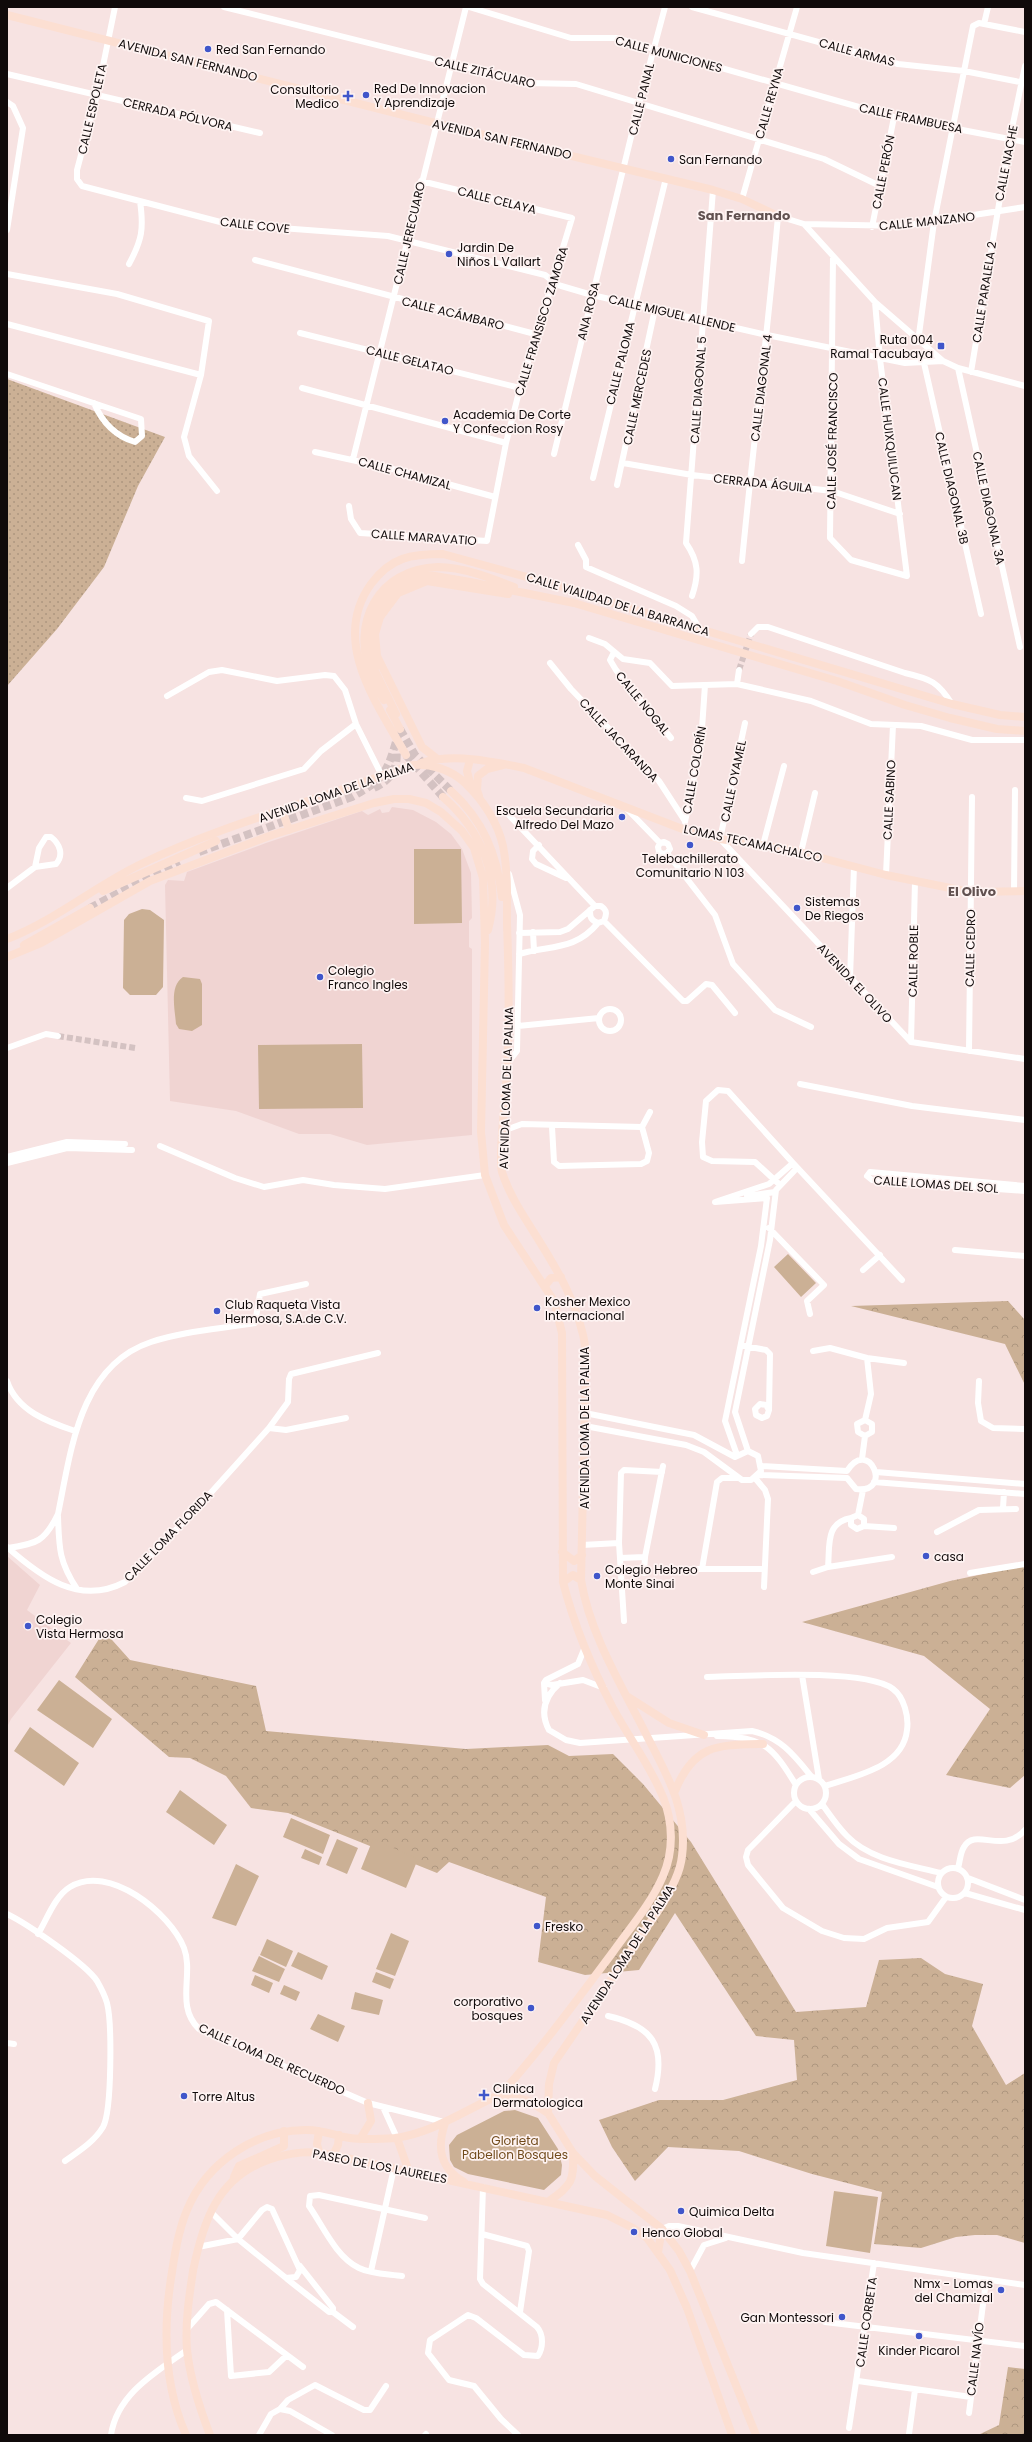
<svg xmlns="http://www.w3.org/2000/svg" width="1032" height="2442" font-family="Poppins,sans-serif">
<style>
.built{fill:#f0d4d2}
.grass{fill:url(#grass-dots)}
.forest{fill:url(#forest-crowns)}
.park{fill:#cbb095}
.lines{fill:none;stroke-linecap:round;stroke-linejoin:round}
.street-tunnel{stroke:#d4c2c2;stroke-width:6;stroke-dasharray:6 3;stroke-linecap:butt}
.secondary-tunnel{stroke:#d4c2c2;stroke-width:8;stroke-dasharray:8 4;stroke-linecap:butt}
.street{stroke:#fff;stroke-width:6}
.secondary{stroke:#fcdfd2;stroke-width:8}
.poi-dot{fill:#4056ca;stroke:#fef3f2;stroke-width:1.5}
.labels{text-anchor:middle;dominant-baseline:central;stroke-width:3.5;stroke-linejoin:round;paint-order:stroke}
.poi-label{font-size:12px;fill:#100a0a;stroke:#fef3f2;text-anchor:start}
.street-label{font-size:12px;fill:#100a0a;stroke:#fef3f2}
.park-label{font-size:12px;fill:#714b1c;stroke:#fef3f2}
.neighbourhood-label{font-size:13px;font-weight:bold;fill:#615150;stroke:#fef3f2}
</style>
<defs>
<pattern id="grass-dots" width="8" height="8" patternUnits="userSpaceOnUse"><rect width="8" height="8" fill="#cbb095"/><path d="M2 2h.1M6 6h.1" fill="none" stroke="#ad967f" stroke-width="1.8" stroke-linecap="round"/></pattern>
<pattern id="forest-crowns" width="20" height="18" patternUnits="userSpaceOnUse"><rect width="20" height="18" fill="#cbb095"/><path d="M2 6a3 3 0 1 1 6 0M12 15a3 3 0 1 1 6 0" fill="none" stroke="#ad967f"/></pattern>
</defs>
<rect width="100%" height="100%" fill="#f7e3e2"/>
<!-- built -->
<path class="built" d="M392 807 413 810 436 822 451 834 462 849 471 873 472 918 469 921V947L472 949V1135L367 1145 330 1134H299L236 1111 170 1101 165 885 168 880 184 881 187 872 266 843 362 811 368 815 380 809 382 813 389 812Z
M7 1556 40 1585 27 1610 71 1643 11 1719 7 1727Z"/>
<!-- grass -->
<path class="grass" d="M7 379 165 437 138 486 104 567 57 629 7 686Z"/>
<!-- forest -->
<path class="forest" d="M1008 1301 1025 1320V1385L1005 1344 851 1306Z
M1021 1566 1025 1568V1775L1010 1788 946 1775 990 1709 924 1656 802 1622 950 1581Z
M104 1631 130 1660 256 1686 266 1731 466 1749 548 1745 569 1756 613 1754 643 1784 691 1842 796 2012 866 2007 879 1960 921 1958 945 1974 983 1984 972 2026 1006 2085 1025 2073V2243L997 2235H975L956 2237 921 2248 874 2244 882 2192 812 2174 739 2151 668 2147 635 2181 612 2147 599 2120 659 2100H723L797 2080 794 2040 756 2036 675 1913 639 1970 585 1975 538 1962 546 1897 449 1862 437 1873 288 1813 251 1808 226 1776 190 1758 169 1757 75 1677Z
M1008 2367 1025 2369V2435H978L999 2425Z"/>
<!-- park -->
<path class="park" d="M414 849H461L462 923 414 924Z
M142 909 150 910 164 920 163 987 156 995H130L123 988 124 920 129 914Z
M183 977 200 979 202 984V1025L192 1031 179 1029 176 1024C175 1010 169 986 183 977Z
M362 1044 363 1108 259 1109 258 1045Z
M788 1254 816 1283 801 1297 774 1267Z
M59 1680 112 1719 93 1748 37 1710Z
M30 1727 79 1763 64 1786 14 1751Z
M180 1790 227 1825 214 1845 166 1812Z
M291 1818 330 1835 323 1854 283 1837Z
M337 1839 358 1848 347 1874 326 1865Z
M373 1839 418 1859 406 1888 361 1869Z
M305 1849 322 1857 319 1865 301 1858Z
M236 1864 259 1876 236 1926 212 1918Z
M391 1933 409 1941 395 1976 376 1969Z
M267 1939 293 1951 286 1967 260 1955Z
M298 1952 328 1966 322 1980 291 1966Z
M259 1956 285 1969 279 1982 252 1971Z
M376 1972 394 1979 390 1989 372 1982Z
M255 1975 273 1983 269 1993 251 1985Z
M284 1985 300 1992 296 2001 280 1994Z
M355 1992 383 2000 379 2015 351 2009Z
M318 2014 345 2026 338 2042 310 2029Z
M515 2110 538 2118 558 2149 562 2165 561 2175 544 2190 468 2174 454 2167 450 2160 449 2145 457 2135 504 2111Z
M834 2191 878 2197 870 2253 826 2246Z"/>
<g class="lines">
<!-- street-tunnel -->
<path class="street-tunnel" d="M739 670 751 634
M58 1036 135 1048"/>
<!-- secondary-tunnel -->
<path class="secondary-tunnel" d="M400 729 415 755 451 791
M406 755 443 797
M374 788C393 779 399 766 396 746
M199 852 352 797C386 778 387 772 398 735
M90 908 179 861"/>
<!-- street -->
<path class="street" d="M115 7 97 95 77 170V179L82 186 228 224 388 236 545 275 558 285 592 295 767 335 905 363 943 361
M224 7 529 83 576 84 824 159 880 186
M469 7 571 38H616L894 117 1025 142
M692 7 898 64 964 71 1025 83
M984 24 988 7
M7 74 260 133
M7 102 13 106 23 128 7 230
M742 199 797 7
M804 224 903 226 1025 207
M872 227 894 117
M833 256 830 538 851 560 907 576 880 359 875 302
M255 260 535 334
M129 264C142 240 144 229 140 201
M7 274 117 294 209 321 201 375 184 437 189 456 217 491
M7 324 201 375
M300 333 520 388
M918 342 934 222 973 26 979 23 1025 32
M924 363 981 614
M958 368 1020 647
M971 372 1010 138 1025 66
M7 374 141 419 142 436 135 442C115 436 102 422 94 403
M302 388 506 443
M315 452 389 468 495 497
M554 454 639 104 665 7
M353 459 466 7
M623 463 692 475 832 491 900 514
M593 478 666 178
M617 485 655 309
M349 506 351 519 360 533 487 541 506 443 520 388 572 218 421 181
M578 545 586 560V567L676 606 692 616 699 628
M742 561C753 446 768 331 778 216L804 224 875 302 943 361 958 368 1025 386
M692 596C699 575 699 562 686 543L713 190
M751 634 758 627H768L905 673C931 679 938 682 952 704
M589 638 605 644 623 659 650 663 672 686 737 684 811 701 871 724 921 726 972 740H1025
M614 652 610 660 616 670 671 738
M550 663 571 689 659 781 685 821
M737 684 739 670
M167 696 209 672 222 670 277 681 325 675 334 676 345 690 356 724 382 776
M745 723 720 839 911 1042 1025 1059
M186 798 202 801 304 769 321 751 356 724
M627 809 660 843 664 842 668 844 670 849 667 853 663 854 659 852 658 847 660 843
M507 813 595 906
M685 822 701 743 705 685
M539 845 533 851 532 859 536 864 566 878
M763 845 784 766
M801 852 815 793
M667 853 715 915 733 964 775 1010 811 1027
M886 875 893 725
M7 888 35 867 39 848 46 837H51C60 844 64 855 56 864L35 867
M1014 892 1015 790
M604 921 683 1001H687L706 984 712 985 735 1013
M533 932 534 951
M519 933 560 932 568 929 595 906H601C607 910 607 914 604 921L598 923C591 920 590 918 590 910
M519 954C550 945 575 951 598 923
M850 978 854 866
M599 1020a11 11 0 1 1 22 0a11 11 0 1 1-22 0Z
M518 1026 599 1018
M911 1042 915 881
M7 1048 46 1034 58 1036
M969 1051 972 797
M507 1064 517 1051 520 915 509 874
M800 1084 912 1106 1025 1120
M552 1127 554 1162 559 1166 641 1164 647 1161 649 1153 642 1127
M503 1131 522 1124 642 1127 650 1112
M160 1146 235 1178 264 1187 303 1180 334 1185 385 1189 485 1175
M7 1157 67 1142 125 1144
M7 1163 67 1148 132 1150
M780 1185 755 1162 712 1161 703 1157 702 1142 706 1101 718 1090 728 1091 793 1163 902 1280
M1025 1186 870 1172 867 1176 872 1180 1025 1191
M747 1196 775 1192
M769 1228 824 1285 807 1301 810 1314
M955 1250 1025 1256
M863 1270 880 1255
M745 1346 766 1350 770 1354 769 1410
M813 1351 830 1348 867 1358 904 1363
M7 1381C17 1411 48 1422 75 1431
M979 1381 978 1403 981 1421 993 1428 1025 1429
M760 1404 766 1405 769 1410 767 1416 762 1418 756 1415 755 1409Z
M585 1413 694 1435 735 1457 748 1451 758 1456 761 1471 751 1480H742L704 1452 686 1445 585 1426
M865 1420 872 1424V1432L865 1436 858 1432 857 1424 865 1420 871 1394 867 1358
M269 1428 286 1430 346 1418
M748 1451 735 1412 770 1240 776 1190 797 1168
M737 1455 725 1421 761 1246 767 1198 715 1202 769 1184 793 1163
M862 1459 865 1436
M876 1472 1025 1484
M759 1475 847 1478 856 1489C894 1494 869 1436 847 1471L762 1466
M755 1478 765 1490 768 1499 764 1587
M874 1482 1025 1494
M1003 1508 1004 1492
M858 1515 864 1519V1526L857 1529 851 1525V1518Z
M858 1515 863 1490
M58 1516C59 1548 59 1562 77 1589
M864 1526 894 1528
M937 1532 979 1510 1016 1509
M582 1545 619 1543
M7 1547C41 1577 79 1606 125 1582L199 1506 269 1428 288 1402 289 1379 291 1374 378 1353
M8 1548C37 1544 45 1541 58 1514 71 1451 79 1366 151 1342 184 1331 220 1329 255 1323L260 1294 306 1284
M620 1558 645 1557
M828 1567 892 1557
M691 1569H764
M702 1569 717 1482 722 1478H738
M813 1572 828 1567C830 1545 825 1523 851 1518
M644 1573 645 1557 663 1466
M970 1573 1025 1564
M624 1621 619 1543 621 1473 624 1470 662 1472
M802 1675 819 1779
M707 1677C746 1676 865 1668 893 1689 904 1697 909 1717 907 1730 903 1768 854 1776 825 1786
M544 1683 552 1685 583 1680 604 1688
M560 1683C545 1696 539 1711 549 1730L566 1740 580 1743 752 1731C780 1737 794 1755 811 1776
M545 1700 544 1683 546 1680 578 1664 585 1647
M717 1736C764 1737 772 1746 796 1785
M794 1793a16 16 0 1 1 32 0a16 16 0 1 1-32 0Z
M796 1801 748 1850 746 1857 748 1865 783 1908 822 1931 844 1938 864 1939 887 1928 928 1922 946 1897
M822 1804C830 1815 837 1826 847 1836 870 1860 910 1865 941 1873
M809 1809 839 1844 859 1859 938 1887
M938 1883a15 15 0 1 1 30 0a15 15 0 1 1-30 0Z
M958 1868C960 1862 960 1853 964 1847 975 1827 1003 1855 1025 1830
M968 1878 1025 1900
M965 1893 1025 1910
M7 1914C26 1923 86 1964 97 1981 101 1988 105 1996 107 2003 112 2022 112 2111 103 2127 94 2142 79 2151 65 2161
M38 1934C47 1919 55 1896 70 1887 109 1863 170 1913 184 1948 194 1974 175 2006 199 2029L368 2103 444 2122
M608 2016C652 2026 666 2045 655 2089
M7 2043 14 2044
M383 2107 397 2138
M483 2187 480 2279 483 2284 537 2327C544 2335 543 2348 538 2356L524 2355 476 2318 468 2315 430 2340 428 2353 449 2380 474 2386 501 2419 518 2435
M662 2229 669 2226H678L803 2253 1025 2285
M482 2234 527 2246 529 2251 520 2312
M198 2247 238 2239 262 2210 267 2207 272 2209 300 2270 296 2277 286 2278 238 2239 211 2212
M371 2271 394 2168
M690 2271 704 2245 726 2238
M402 2276C388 2274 371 2274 359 2268 336 2257 323 2226 309 2206L310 2196 319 2195 425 2218
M287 2279 329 2312H333V2308L300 2266
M227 2310 231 2376 269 2372 286 2356
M333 2312 353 2327
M825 2322 1025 2346
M187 2329 209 2304 216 2302 303 2367
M858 2381 971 2397
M280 2409 288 2400 315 2385 364 2410H370L386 2386
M969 2413 986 2281
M849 2428 874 2263
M909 2434 915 2390
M111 2435C117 2394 156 2372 187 2350
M259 2435 271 2414 280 2409 290 2411 332 2435
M425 2435 426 2434"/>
<!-- secondary -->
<path class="secondary" d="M7 15 435 123 713 190 742 199 778 216
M384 700C380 693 374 685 371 676 351 623 377 569 438 567 463 567 491 578 514 587
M390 710 400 729
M396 714 375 671 369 638 371 622 389 593 413 578 429 575 470 582 574 603 837 681 905 705 950 718 997 729 1025 731
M406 755C377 704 330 641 371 584 391 557 411 554 443 554L571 589 619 605 952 704 1000 715 1025 717
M436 758 422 747 377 656 375 634 380 617 398 593 427 581 508 594
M470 760 467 771 471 787
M421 763C452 753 491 761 524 768L685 830 720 839 788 849 886 875 970 892 1025 891
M451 791C483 820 497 854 502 897
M479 796 477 790 478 776 487 769 503 765
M443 797C482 831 502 879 488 930
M282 810 289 830
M103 891 216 841
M7 939C56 920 95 886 141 864 226 823 320 800 408 766 428 762 451 769 466 784 483 800 498 823 503 846 508 871 507 898 507 923 509 977 510 1032 506 1086 505 1105 498 1157 502 1172 509 1194 521 1212 533 1231 557 1269 580 1306 586 1351L581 1580C590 1635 622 1686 647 1736 667 1775 688 1810 682 1856 680 1875 669 1892 660 1908L554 2063 549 2084 548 2113
M24 945 90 908
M7 957 41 943 150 881 272 835 374 803 394 799H409L426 803 441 812 462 831 474 848 483 878 485 943 481 1132 485 1175 504 1225 554 1301 562 1333 563 1582C574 1625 592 1668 613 1708 629 1738 650 1765 663 1797 673 1822 674 1851 663 1876 651 1904 630 1928 613 1952 577 2000 541 2049 501 2094
M545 1286 551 1278 561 1277
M562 1552 574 1561 582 1555
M563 1582 573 1575 581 1580
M628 1697 669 1723 704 1735
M675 1791C694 1744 717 1745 763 1744
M445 2123C437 2147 439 2168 464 2182
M397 2138 409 2172
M360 2139 371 2121 368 2103
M319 2152 317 2144 319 2131
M333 2155 338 2145 339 2135
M234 2177 239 2166 284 2146V2131
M549 2201C572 2185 574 2181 573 2153
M658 2252 662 2229
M186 2435C163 2383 163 2326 172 2272 175 2251 179 2229 187 2210 207 2162 256 2129 308 2130 323 2130 336 2136 350 2138 365 2140 380 2139 395 2138 433 2133 467 2109 501 2094L529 2101 548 2113 573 2153 595 2176 662 2229 679 2251 690 2271 756 2435
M210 2435C200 2409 190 2378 187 2350 185 2324 189 2297 193 2271 203 2222 217 2178 268 2160 291 2152 310 2150 333 2155L607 2215 633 2228 647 2238 670 2270 687 2308 732 2435"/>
</g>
<!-- markers -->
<g class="poi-dot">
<circle cx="208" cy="49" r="4"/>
<circle cx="366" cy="95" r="4"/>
<path d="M346 90h4v4h4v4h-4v4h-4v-4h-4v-4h4z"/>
<circle cx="671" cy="159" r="4"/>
<circle cx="449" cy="254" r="4"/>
<rect x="937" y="342" width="8" height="8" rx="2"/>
<circle cx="445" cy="421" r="4"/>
<circle cx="622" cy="817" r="4"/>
<circle cx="690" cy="845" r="4"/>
<circle cx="797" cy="908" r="4"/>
<circle cx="320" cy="977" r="4"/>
<circle cx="537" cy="1308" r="4"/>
<circle cx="217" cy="1311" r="4"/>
<circle cx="926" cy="1556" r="4"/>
<circle cx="597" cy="1576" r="4"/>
<circle cx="28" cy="1626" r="4"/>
<circle cx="537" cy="1926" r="4"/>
<circle cx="531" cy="2008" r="4"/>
<path d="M482 2089h4v4h4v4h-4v4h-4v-4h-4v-4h4z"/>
<circle cx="184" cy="2096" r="4"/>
<circle cx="681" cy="2211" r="4"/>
<circle cx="634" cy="2232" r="4"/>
<circle cx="1001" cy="2290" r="4"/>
<circle cx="842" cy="2317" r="4"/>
<circle cx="919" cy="2336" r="4"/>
</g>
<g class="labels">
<!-- poi labels -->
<g class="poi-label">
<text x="216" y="49">Red San Fernando</text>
<text x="374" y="88">Red De Innovacion<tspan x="374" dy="14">Y Aprendizaje</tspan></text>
<text x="339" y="89" text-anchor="end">Consultorio<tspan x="339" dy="14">Medico</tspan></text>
<text x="679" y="159">San Fernando</text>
<text x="457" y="247">Jardin De<tspan x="457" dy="14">Niños L Vallart</tspan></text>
<text x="933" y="339" text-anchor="end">Ruta 004<tspan x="933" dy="14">Ramal Tacubaya</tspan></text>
<text x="453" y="414">Academia De Corte<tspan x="453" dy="14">Y Confeccion Rosy</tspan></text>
<text x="614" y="810" text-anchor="end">Escuela Secundaria<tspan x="614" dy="14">Alfredo Del Mazo</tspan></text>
<text x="690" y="858" text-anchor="middle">Telebachillerato<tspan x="690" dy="14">Comunitario N 103</tspan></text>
<text x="805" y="901">Sistemas<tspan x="805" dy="14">De Riegos</tspan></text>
<text x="328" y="970">Colegio<tspan x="328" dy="14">Franco Ingles</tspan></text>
<text x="545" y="1301">Kosher Mexico<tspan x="545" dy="14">Internacional</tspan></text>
<text x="225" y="1304">Club Raqueta Vista<tspan x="225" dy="14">Hermosa, S.A.de C.V.</tspan></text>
<text x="934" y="1556">casa</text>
<text x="605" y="1569">Colegio Hebreo<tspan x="605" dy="14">Monte Sinai</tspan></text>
<text x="36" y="1619">Colegio<tspan x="36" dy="14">Vista Hermosa</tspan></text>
<text x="545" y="1926">Fresko</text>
<text x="523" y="2001" text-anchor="end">corporativo<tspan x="523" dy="14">bosques</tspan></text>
<text x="493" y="2088">Clinica<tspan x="493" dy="14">Dermatologica</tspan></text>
<text x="192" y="2096">Torre Altus</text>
<text x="689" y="2211">Quimica Delta</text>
<text x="642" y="2232">Henco Global</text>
<text x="993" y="2283" text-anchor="end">Nmx - Lomas<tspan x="993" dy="14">del Chamizal</tspan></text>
<text x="834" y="2317" text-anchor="end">Gan Montessori</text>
<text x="919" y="2350" text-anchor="middle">Kinder Picarol</text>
</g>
<!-- street labels -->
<g class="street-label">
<text transform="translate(857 52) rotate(15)">CALLE ARMAS</text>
<text transform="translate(669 54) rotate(15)">CALLE MUNICIONES</text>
<text transform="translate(188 60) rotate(14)">AVENIDA SAN FERNANDO</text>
<text transform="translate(485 72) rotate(13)">CALLE ZITÁCUARO</text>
<text transform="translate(641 99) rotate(-76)">CALLE PANAL</text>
<text transform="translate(769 103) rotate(-74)">CALLE REYNA</text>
<text transform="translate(92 109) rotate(-77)">CALLE ESPOLETA</text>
<text transform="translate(178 114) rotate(13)">CERRADA PÓLVORA</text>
<text transform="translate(911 118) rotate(12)">CALLE FRAMBUESA</text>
<text transform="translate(502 139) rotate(13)">AVENIDA SAN FERNANDO</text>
<text transform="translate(1006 163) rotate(-79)">CALLE NACHE</text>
<text transform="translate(883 172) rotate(-79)">CALLE PERÓN</text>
<text transform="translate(497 200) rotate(14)">CALLE CELAYA</text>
<text transform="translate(927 221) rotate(-6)">CALLE MANZANO</text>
<text transform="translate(255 225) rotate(6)">CALLE COVE</text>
<text transform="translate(409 233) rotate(-77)">CALLE JERECUARO</text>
<text transform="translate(984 292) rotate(-81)">CALLE PARALELA 2</text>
<text transform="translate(588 311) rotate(-76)">ANA ROSA</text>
<text transform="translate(453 313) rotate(14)">CALLE ACÁMBARO</text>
<text transform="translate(672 313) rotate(13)">CALLE MIGUEL ALLENDE</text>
<text transform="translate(541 321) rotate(-73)">CALLE FRANSISCO ZAMORA</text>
<text transform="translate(410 360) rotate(14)">CALLE GELATAO</text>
<text transform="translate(620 363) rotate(-76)">CALLE PALOMA</text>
<text transform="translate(761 388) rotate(-83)">CALLE DIAGONAL 4</text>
<text transform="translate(698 390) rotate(-86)">CALLE DIAGONAL 5</text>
<text transform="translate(637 397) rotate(-78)">CALLE MERCEDES</text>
<text transform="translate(890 439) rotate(83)">CALLE HUIXQUILUCAN</text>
<text transform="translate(832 441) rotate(-89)">CALLE JOSÉ FRANCISCO</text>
<text transform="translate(405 473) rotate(15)">CALLE CHAMIZAL</text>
<text transform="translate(763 483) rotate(6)">CERRADA ÁGUILA</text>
<text transform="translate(952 488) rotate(77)">CALLE DIAGONAL 3B</text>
<text transform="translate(989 508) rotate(78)">CALLE DIAGONAL 3A</text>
<text transform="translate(424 537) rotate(4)">CALLE MARAVATIO</text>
<text transform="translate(618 604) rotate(17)">CALLE VIALIDAD DE LA BARRANCA</text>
<text transform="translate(643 703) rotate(51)">CALLE NOGAL</text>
<text transform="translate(619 740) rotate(47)">CALLE JACARANDA</text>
<text transform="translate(694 770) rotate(-80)">CALLE COLORÍN</text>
<text transform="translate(733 781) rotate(-78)">CALLE OYAMEL</text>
<text transform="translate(336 792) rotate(-19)">AVENIDA LOMA DE LA PALMA</text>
<text transform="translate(889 800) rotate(-87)">CALLE SABINO</text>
<text transform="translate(753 843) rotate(12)">LOMAS TECAMACHALCO</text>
<text transform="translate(970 948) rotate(-89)">CALLE CEDRO</text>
<text transform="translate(913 961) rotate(-89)">CALLE ROBLE</text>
<text transform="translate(855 983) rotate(47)">AVENIDA EL OLIVO</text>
<text transform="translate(506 1088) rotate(-88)">AVENIDA LOMA DE LA PALMA</text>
<text transform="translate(936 1184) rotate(4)">CALLE LOMAS DEL SOL</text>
<text transform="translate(584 1428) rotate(-90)">AVENIDA LOMA DE LA PALMA</text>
<text transform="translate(168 1536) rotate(-46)">CALLE LOMA FLORIDA</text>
<text transform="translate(627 1954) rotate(-57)">AVENIDA LOMA DE LA PALMA</text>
<text transform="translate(272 2059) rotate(24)">CALLE LOMA DEL RECUERDO</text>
<text transform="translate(380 2166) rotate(11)">PASEO DE LOS LAURELES</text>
<text transform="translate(866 2322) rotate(-82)">CALLE CORBETA</text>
<text transform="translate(975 2359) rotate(-83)">CALLE NAVÍO</text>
</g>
<!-- park labels -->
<g class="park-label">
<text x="515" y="2140">Glorieta<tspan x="515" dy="14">Pabellon Bosques</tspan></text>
</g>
<!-- neighbourhood labels -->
<g class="neighbourhood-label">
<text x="744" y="215">San Fernando</text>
<text x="972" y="891">El Olivo</text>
</g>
</g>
<!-- border -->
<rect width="1032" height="2442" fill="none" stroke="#100a0a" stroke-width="16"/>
</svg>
